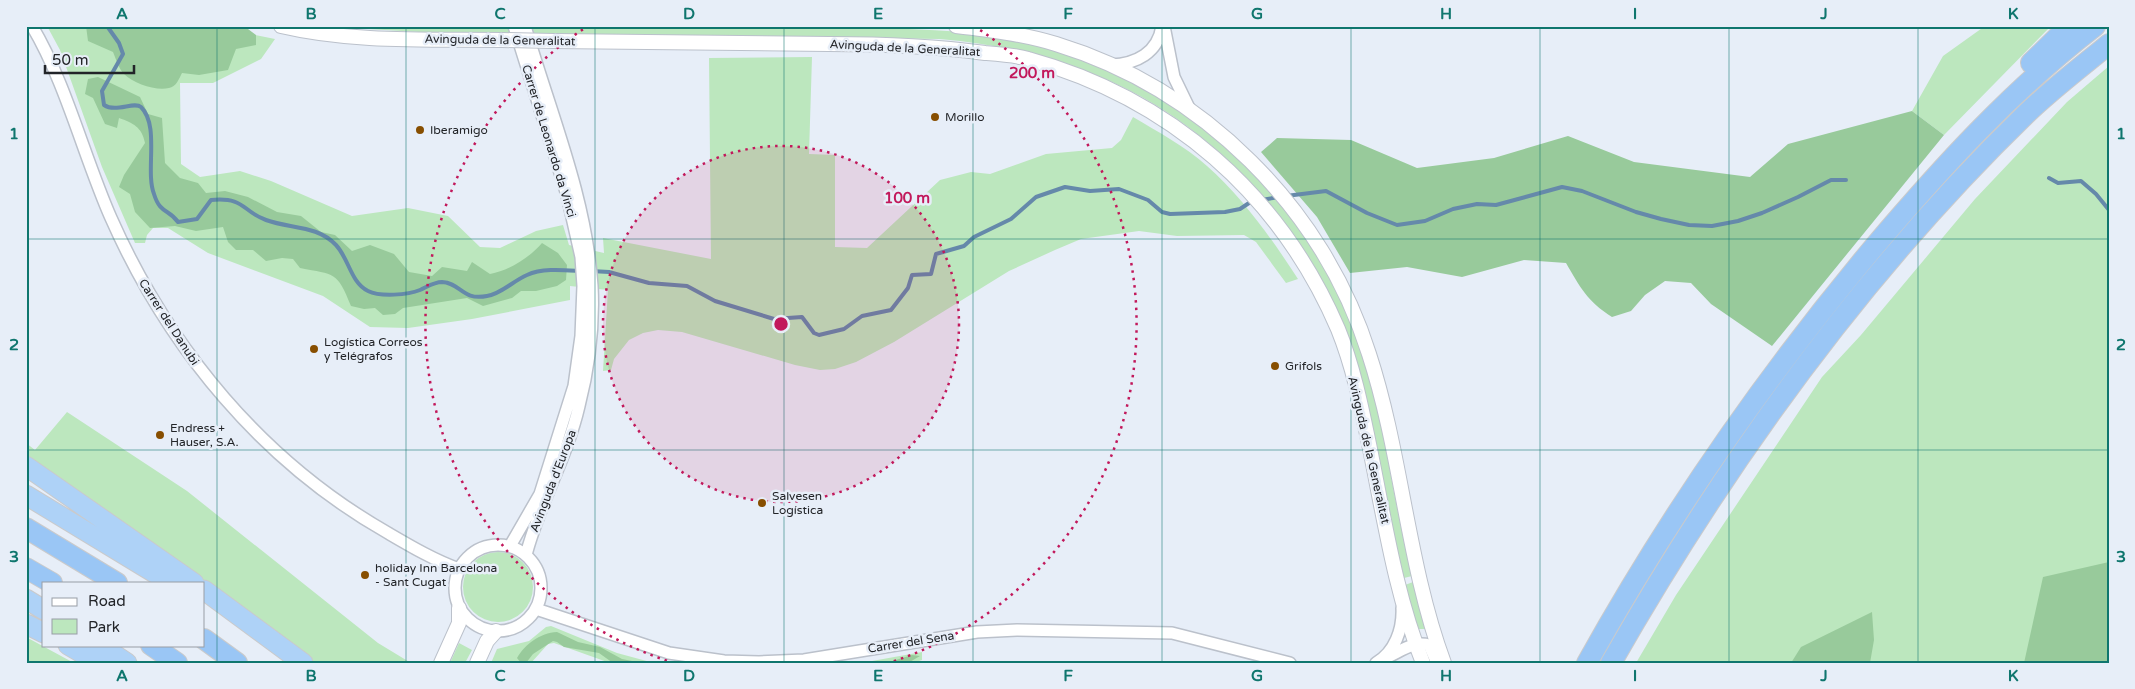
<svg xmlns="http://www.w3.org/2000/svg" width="2135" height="689" font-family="'Varela Round',sans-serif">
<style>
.green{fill:#bce7be}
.forest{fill:#98ca9b}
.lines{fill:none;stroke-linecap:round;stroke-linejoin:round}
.stream{stroke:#6589aa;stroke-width:4}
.minor-casing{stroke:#bbc1cb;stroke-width:14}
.tertiary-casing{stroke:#bbc1cb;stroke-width:16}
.trunk-casing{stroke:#cacacb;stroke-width:21}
.motorway-casing{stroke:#cacacb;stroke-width:22}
.minor{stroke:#fff;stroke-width:11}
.tertiary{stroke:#fff;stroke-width:14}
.trunk{stroke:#aed2f7;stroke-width:19}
.motorway{stroke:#9ac6f5;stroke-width:20}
.tertiary-bridge-casing{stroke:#bbc1cb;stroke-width:16;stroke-linecap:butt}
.tertiary-bridge{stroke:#fff;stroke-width:14}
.grid{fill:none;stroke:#0f766e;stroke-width:1;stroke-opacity:0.55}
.ring{fill:none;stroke:#c2185b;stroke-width:2.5;stroke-dasharray:2.5 5}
.poi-dot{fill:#874e00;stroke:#e7eef8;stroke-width:2}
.labels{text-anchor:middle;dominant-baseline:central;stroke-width:5;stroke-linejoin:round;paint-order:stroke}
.street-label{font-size:12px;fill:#222428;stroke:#e7eef8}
.poi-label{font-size:12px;fill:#222428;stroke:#e7eef8;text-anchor:start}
.centre{fill:#c2185b;stroke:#e7eef8;stroke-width:2.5}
.ring-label{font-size:15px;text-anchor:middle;font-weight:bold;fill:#c2185b;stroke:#e7eef8;stroke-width:5;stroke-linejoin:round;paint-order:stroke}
.neatline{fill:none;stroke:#0f766e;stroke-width:2}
.grid-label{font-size:16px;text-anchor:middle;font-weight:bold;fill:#0f766e}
</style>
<rect width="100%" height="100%" fill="#e7eef8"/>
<!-- green -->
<path class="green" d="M47 26H212L275 39 261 59 213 83H180L181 164 200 177 240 171 271 181 352 216 408 208 448 216 480 247 500 248 536 231 563 225 569 245 604 253 603 238 711 259 709 58 812 57 809 154 835 155V247L867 248 940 180 971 172 990 174 1046 154 1112 148 1121 140 1133 117C1158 132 1185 146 1207 166 1243 198 1272 239 1298 279L1286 283 1256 242 1244 235 1177 236 1139 231 1081 239 1055 250 1009 271 894 342 856 362 835 369 820 370 795 365 682 332 658 330 643 333 629 340 614 359 611 370 603 371 608 290 570 286V300L472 319 408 328 370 327 323 296 208 253 168 228H153L147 235 145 243H135L102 167 60 50Z
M316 26C444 26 572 26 700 27 757 27 814 27 871 28 913 29 957 30 999 37 1147 64 1271 161 1338 294 1382 381 1388 482 1412 576L1404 578C1391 523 1379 468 1366 413 1360 389 1356 361 1347 337 1335 305 1318 276 1299 247 1215 117 1093 52 940 39L419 32Z
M1985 26H2051L1944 135 1912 111 1943 56Z
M2109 66V663H1636L1676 595 1822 377 1861 335 1975 199 2067 102Z
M67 412 187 491 378 643 411 663H316L26 454V443L35 450Z
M463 587a35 35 0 1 1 70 0a35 35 0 1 1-70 0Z
M1413 582 1426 629H1418L1405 585Z
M551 626 617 653 654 663H610L554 643 548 644 531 663H491L497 649 529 641 546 627Z
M26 637 74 663H26Z
M459 643 472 650 465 663H450Z
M922 652V660L913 663H872V661Z"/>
<!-- forest -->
<path class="forest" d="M86 26H244L256 35V45L236 49 228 70 199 75 182 73C179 79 176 87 169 88 156 91 134 84 124 74 119 69 116 59 113 52L88 41Z
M98 77 140 97 148 114 162 118 165 163 180 178 198 183 206 193 225 191 248 197 277 212 301 216 321 232 335 235 352 251 370 245 394 254 409 272 432 276 442 267 467 271 472 262 490 274C510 270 529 258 542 243L558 253 567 265 566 280 557 286 536 291H521L512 298 483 306 467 298 403 308 395 314 383 315 375 308 364 309 351 306C337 271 335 275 300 268L293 259 282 258 266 261 253 250H236L228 242 223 227 196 231 175 226 150 228 135 212 130 194 119 187 124 175 145 143C142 127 133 123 119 118L117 128 105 124 93 98 85 94 88 79Z
M1912 111 1944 135 1772 346 1711 304 1691 283 1665 281 1645 295 1631 311 1612 317C1587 301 1580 287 1566 263L1524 260 1462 277 1407 267 1350 273 1317 217 1261 152 1277 138 1351 140 1417 168 1494 158 1568 136 1634 162 1750 177 1788 144Z
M2109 562V663H2024L2043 577Z
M1872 612 1874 640 1870 663H1791L1801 647Z
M557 632 578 642 600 647 622 659 642 663H613L599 653 564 647 557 642 553 641 533 654 526 663H521L517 658C525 644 540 633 557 632Z
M912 655 920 656 908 663H886Z"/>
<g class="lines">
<!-- stream -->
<path class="stream" d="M107 26 119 43 123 54 102 91 104 105C116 113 134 101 141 107 160 126 145 171 154 194 160 214 169 209 178 222L197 219 211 200C246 197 241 211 266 220 291 229 317 225 336 245 349 259 351 283 368 291 380 297 408 295 420 290 427 287 434 282 442 282 461 283 462 301 487 296 501 294 513 281 527 275 542 268 563 270 579 271
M2049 178 2058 183 2081 181 2096 194 2109 210
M1286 196 1326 191 1367 213 1397 225 1425 221 1453 209 1477 204 1496 205 1562 187 1582 191 1636 212 1661 219 1689 225 1712 226 1738 221 1762 213 1798 197 1831 180H1846
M1261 200 1279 197
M591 271 609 272 649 283 687 286 715 301 774 319 802 317 814 333 819 335 844 329 862 316 891 310 908 288 912 275 931 274 936 254 964 246 974 237 1011 219 1036 197 1065 187 1090 191 1119 189 1148 200 1162 212 1170 214 1225 212 1240 209 1252 201"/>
<!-- minor casing -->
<g class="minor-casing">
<path id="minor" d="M32 26C66 83 84 157 111 218 169 349 263 462 388 533 412 547 434 560 459 569
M525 26C550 112 586 196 592 286 594 325 589 367 579 406 567 458 539 504 526 555
M1164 26 1174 77 1189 108
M1111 65C1136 64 1158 53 1162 26
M455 588a43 43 0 1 1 86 0a43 43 0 1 1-86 0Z
M510 546 540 494 574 386 581 336 583 286 581 257 567 195 514 26
M536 609 669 653 724 661 759 662 804 660 977 632 1017 630 1172 633 1290 663
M1383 659C1399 653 1413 640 1429 645L1437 663
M1376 663C1395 652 1403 629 1402 608"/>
</g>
<!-- tertiary casing -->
<g class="tertiary-casing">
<path id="tertiary" d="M281 26C353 43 429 39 502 40
M956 26C990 30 1023 34 1056 44 1203 89 1323 208 1369 354 1402 455 1407 563 1444 663
M553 41C645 42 737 43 829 44 881 44 933 46 985 53 999 54 1015 55 1028 59 1170 98 1280 194 1338 329 1353 366 1361 405 1369 444 1384 517 1395 593 1423 663
M441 663 459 623V608
M477 663 487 641 496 631"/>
</g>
<!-- trunk casing -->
<g class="trunk-casing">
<path id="trunk" d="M26 466 194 583
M26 495 171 583
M204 590 303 663
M26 599 44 610
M26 624 44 633
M68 645 99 663
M100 645 127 663"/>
</g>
<!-- motorway casing -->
<g class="motorway-casing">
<path id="motorway" d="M2031 63 2069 26
M26 528 117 583
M26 568 52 583
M204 639 237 663
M151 645 177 663
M1587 663C1669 516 1766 376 1874 247 1942 167 2012 90 2095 26
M1611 663C1724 465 1862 273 2026 114 2052 89 2081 67 2109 44"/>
</g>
<!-- minor -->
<use href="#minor" class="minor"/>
<!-- tertiary -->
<use href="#tertiary" class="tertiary"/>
<!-- trunk -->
<use href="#trunk" class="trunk"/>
<!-- motorway -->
<use href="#motorway" class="motorway"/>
<!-- tertiary-bridge casing -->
<g class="tertiary-bridge-casing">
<path id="tertiary-bridge" d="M502 40 553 41"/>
</g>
<!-- tertiary-bridge -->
<use href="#tertiary-bridge" class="tertiary-bridge"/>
</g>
<!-- grid -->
<path class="grid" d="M217 26V663M406 26V663M595 26V663M784 26V663M973 26V663M1162 26V663M1351 26V663M1540 26V663M1729 26V663M1918 26V663M26 239H2109M26 450H2109"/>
<!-- distance rings -->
<circle cx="781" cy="324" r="178" fill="#c2185b" fill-opacity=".12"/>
<g class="ring">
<circle cx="781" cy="324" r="178"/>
<path d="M674 663A355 355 0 0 1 588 26M974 26A355 355 0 0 1 888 663"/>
</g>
<!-- markers -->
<g class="poi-dot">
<circle cx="935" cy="117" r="5"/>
<circle cx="420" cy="130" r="5"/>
<circle cx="314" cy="349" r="5"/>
<circle cx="1275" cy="366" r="5"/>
<circle cx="160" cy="435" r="5"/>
<circle cx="762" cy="503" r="5"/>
<circle cx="365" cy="575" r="5"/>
</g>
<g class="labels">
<!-- street labels -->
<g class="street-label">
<text transform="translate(500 40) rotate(1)">Avinguda de la Generalitat</text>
<text transform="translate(905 48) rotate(3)">Avinguda de la Generalitat</text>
<text transform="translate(549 141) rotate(73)">Carrer de Leonardo da Vinci</text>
<text transform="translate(169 322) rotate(57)">Carrer del Danubi</text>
<text transform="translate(1369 450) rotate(77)">Avinguda de la Generalitat</text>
<text transform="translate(553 481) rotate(-69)">Avinguda d'Europa</text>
<text transform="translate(911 642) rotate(-9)">Carrer del Sena</text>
</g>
<!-- poi labels -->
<g class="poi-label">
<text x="945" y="117">Morillo</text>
<text x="430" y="130">Iberamigo</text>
<text x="324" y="342">Logística Correos<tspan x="324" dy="14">y Telégrafos</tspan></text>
<text x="1285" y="366">Grifols</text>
<text x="170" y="428">Endress +<tspan x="170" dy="14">Hauser, S.A.</tspan></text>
<text x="772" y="496">Salvesen<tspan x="772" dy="14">Logística</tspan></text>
<text x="375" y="568">holiday Inn Barcelona<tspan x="375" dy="14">- Sant Cugat</tspan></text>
</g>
</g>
<circle cx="781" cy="324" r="8" class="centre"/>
<g class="ring-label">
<text x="1032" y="78">200 m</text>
<text x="907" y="203">100 m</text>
</g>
<!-- border -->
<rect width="2135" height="689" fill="none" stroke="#e7eef8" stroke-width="55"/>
<!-- legend -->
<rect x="42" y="582" width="162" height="65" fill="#e7eef8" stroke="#989da5"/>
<rect x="52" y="598" width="25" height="8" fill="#ffffff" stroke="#989da5"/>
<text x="88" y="606" font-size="15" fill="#222428">Road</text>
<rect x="52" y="619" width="25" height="15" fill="#bce7be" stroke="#989da5"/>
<text x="88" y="632" font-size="15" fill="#222428">Park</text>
<!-- scale -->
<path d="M45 65v8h89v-8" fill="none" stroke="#222428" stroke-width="2.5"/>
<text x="52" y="65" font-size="15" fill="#222428" stroke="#e7eef8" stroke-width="4" paint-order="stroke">50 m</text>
<rect x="28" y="28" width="2080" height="634" class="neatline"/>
<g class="grid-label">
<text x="122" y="19">A</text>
<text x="311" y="19">B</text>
<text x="500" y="19">C</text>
<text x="689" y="19">D</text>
<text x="878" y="19">E</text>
<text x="1068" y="19">F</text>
<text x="1257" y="19">G</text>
<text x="1446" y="19">H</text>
<text x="1635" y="19">I</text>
<text x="1824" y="19">J</text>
<text x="2013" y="19">K</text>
<text x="14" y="139">1</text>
<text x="2121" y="139">1</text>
<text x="14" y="350">2</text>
<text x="2121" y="350">2</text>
<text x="14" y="562">3</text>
<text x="2121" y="562">3</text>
<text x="122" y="681">A</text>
<text x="311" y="681">B</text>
<text x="500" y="681">C</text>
<text x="689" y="681">D</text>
<text x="878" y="681">E</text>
<text x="1068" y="681">F</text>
<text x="1257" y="681">G</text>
<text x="1446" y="681">H</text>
<text x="1635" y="681">I</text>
<text x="1824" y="681">J</text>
<text x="2013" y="681">K</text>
</g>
</svg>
